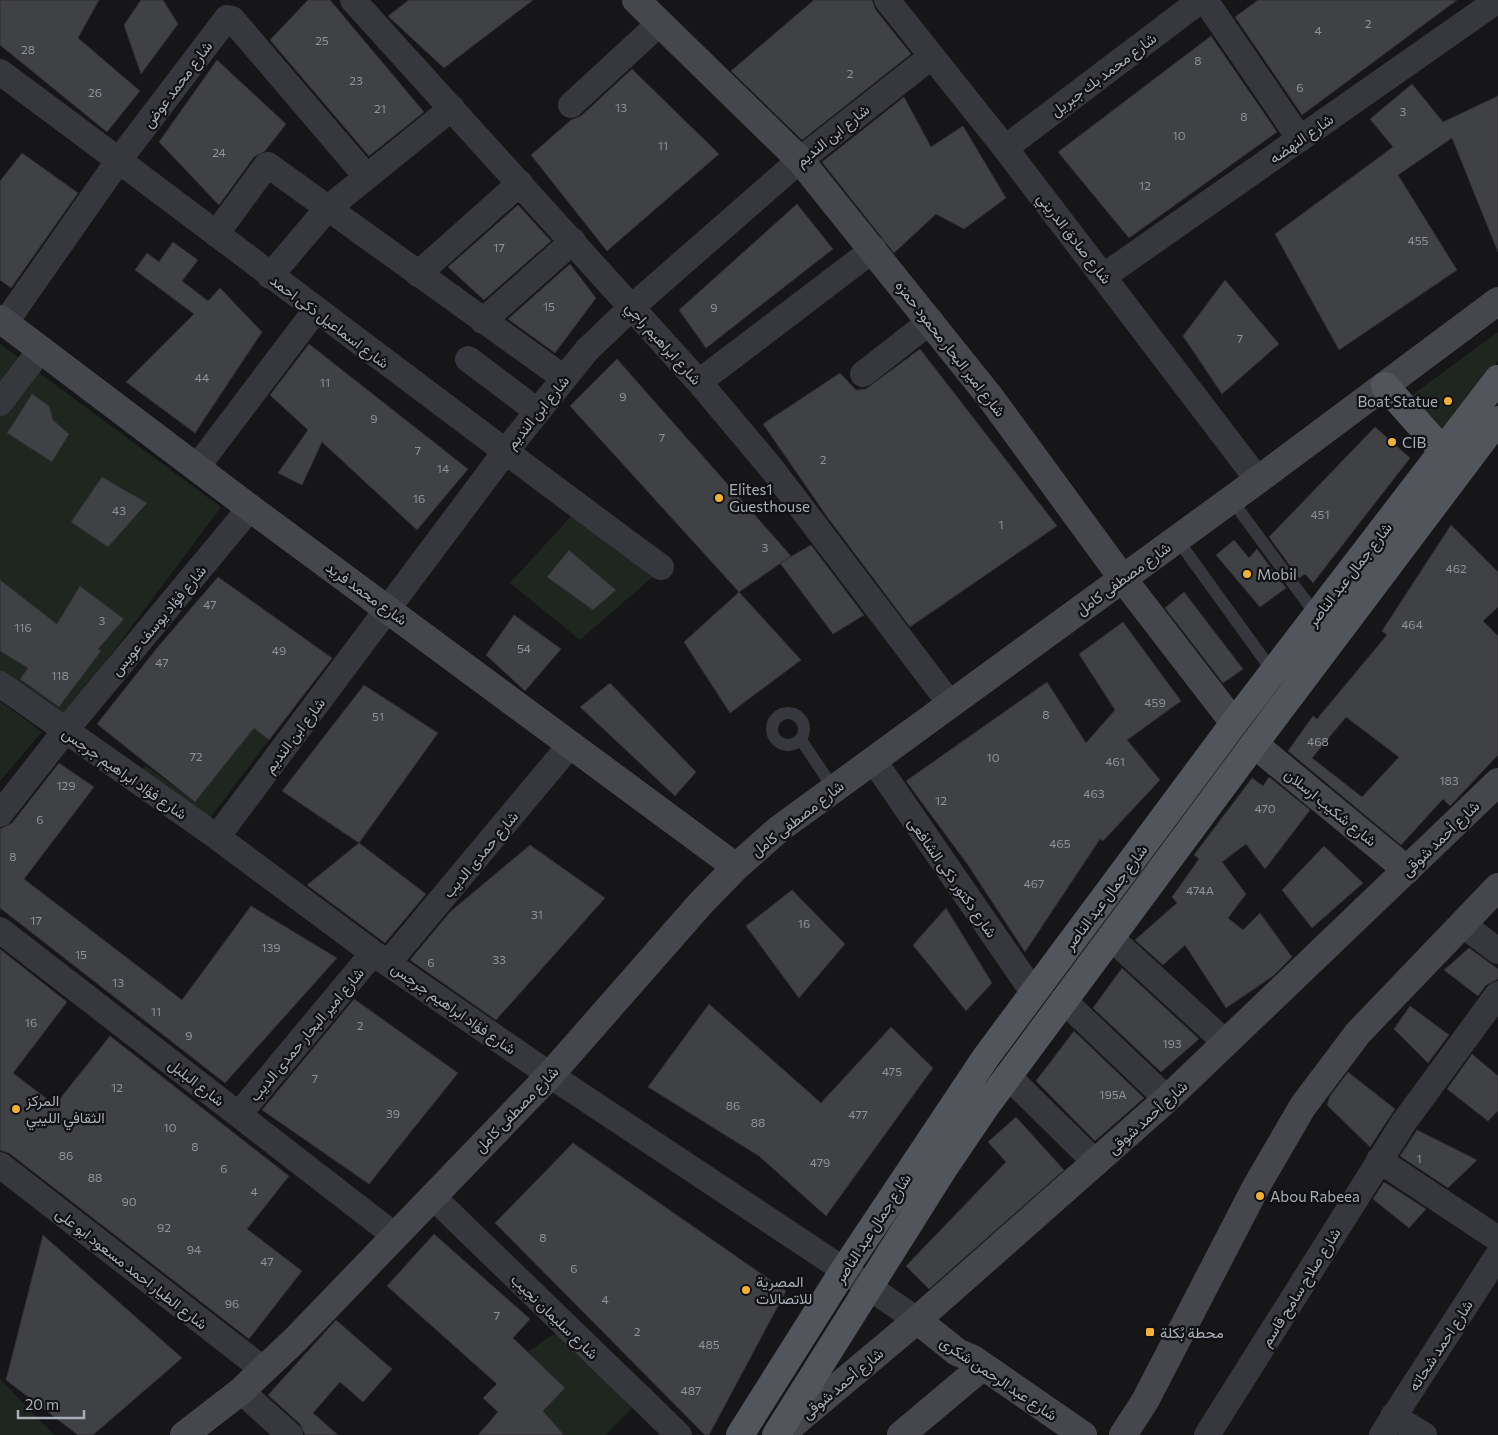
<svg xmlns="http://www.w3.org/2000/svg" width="1498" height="1435" font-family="Commissioner,Vazirmatn,sans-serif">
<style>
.green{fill:#1e261f}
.building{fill:#404145;stroke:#303034;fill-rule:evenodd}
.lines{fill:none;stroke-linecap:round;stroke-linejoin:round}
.lane{stroke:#37383d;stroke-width:12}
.street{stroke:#37383d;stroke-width:26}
.secondary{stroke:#45474d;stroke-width:28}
.primary{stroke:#53555c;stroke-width:28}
.poi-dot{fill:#f2b134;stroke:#111113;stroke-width:2}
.labels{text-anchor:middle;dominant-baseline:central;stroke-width:4.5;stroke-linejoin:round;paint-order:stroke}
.number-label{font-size:12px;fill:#8e929b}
.street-label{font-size:15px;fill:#a8adb8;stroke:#111113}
.poi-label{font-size:15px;fill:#a8adb8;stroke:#111113;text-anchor:start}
</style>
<rect width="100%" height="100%" fill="#161618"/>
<!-- green -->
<path class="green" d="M1498 332V361L1449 436 1405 400Z
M0 344 221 507 54 731 0 690Z
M574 513 657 573 580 640 510 583Z
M0 701 42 732 0 781Z
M252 727 269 740 201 830 134 780 145 765 195 802Z
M557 1332 632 1408 605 1435H501L488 1424 497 1411 522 1434 565 1388 527 1352Z
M0 1379 54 1435H0Z"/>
<!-- building -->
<path class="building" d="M0 0H99L78 38 140 91 107 132 0 45Z
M141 0H163L178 24 141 74 124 25Z
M308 0H330L424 112 369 156 270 40Z
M409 0H533L444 68 388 16Z
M814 0H872L875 9 911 54 802 140 731 71Z
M1258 0H1457L1302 115 1235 17Z
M1211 36 1277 132 1129 238 1058 152Z
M217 60 286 124 265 151 254 157 219 205 159 142Z
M632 69 719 154 607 251 531 155 571 120 581 116Z
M1412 84 1443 122 1498 96V252L1452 138 1398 175 1457 270 1339 350 1275 234 1393 147 1370 119Z
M904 97 931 147 963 126 1006 198 964 229 936 214 894 253 822 162Z
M22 153 78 193 11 288 0 280V181Z
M797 204 833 249 706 348 679 310Z
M518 205 551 241 484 300 448 267Z
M173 242 198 260 182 281 208 301 220 288 262 332 195 433 126 382 194 314 135 270 147 253 159 262Z
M570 264 596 298 555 353 508 319Z
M1225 280 1279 344 1222 394 1183 336Z
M309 344 468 469 417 530 322 442 302 485 278 473 308 430 270 395Z
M920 349 1057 526 910 627 828 518 763 424 840 373 856 390 866 389Z
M617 359 791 556 739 592 570 406Z
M32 394 49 406 53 420 69 434 52 462 7 433Z
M1375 427 1410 458 1313 583 1305 574 1299 578 1269 537Z
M102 477 147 503 108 547 71 522Z
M1451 525 1498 572V607L1483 621 1498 636V755L1450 806 1443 799 1401 845 1288 751 1313 716 1317 719 1387 635 1382 631ZM1346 717 1399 757 1362 797 1312 758Z
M1234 540 1249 558 1257 549 1286 588 1260 607 1216 555Z
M811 545 864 615 833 634 780 563Z
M569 550 616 590 593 610 547 577Z
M218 577 332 658 269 740 254 728 195 802 97 724 157 648Z
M0 580 57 624 80 586 124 619 98 649 101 651 59 707 20 679 28 668 0 651Z
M739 592 801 660 730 713 684 642Z
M1184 592 1243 669 1223 683 1165 608Z
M514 615 561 649 525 691 486 655Z
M1123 622 1181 701 1127 740 1160 780 1103 841 1100 839 1025 952 968 865 906 781 1047 682 1086 743 1115 710 1079 654Z
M610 683 696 772 675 796 580 707Z
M364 685 438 733 359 843 282 791Z
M59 763 94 787 24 879 182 1000 251 906 337 958 225 1083 0 908V829L12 823Z
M1269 777 1310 810 1265 869 1246 844 1222 862 1246 894 1228 918 1243 930 1260 913 1292 957 1273 976 1226 1008 1185 945 1163 965 1135 940 1177 903 1172 897 1199 859 1194 855 1252 778 1263 786Z
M359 843 426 894 385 943 307 885Z
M530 845 605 898 496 1020 410 960 450 912Z
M1324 846 1363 883 1312 928 1282 890Z
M792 890 845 944 799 998 746 926Z
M946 908 992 983 966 1011 913 945Z
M1469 948 1498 969V979L1486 985 1478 996 1444 970Z
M0 949 67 1002 13 1073 55 1105 110 1036 289 1176 247 1229 302 1271 249 1339 9 1153 0 1150Z
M1122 968 1199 1039 1161 1072 1093 1008Z
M354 999 458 1073 369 1184 262 1110Z
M709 1004 821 1103 891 1027 933 1068 826 1216 759 1156 648 1087Z
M1410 1006 1449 1035 1428 1063 1394 1029Z
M1074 1031 1144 1098 1095 1141 1036 1081Z
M1472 1054 1498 1076V1111L1488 1121 1447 1089Z
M1348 1072 1395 1109 1370 1147 1327 1105 1330 1096Z
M1016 1117 1064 1170 929 1289 906 1266 1006 1162 988 1142Z
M1417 1130 1477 1160 1448 1188 1400 1156Z
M573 1143 786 1291 709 1435H705L495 1223Z
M1384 1182 1426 1209 1409 1228 1373 1199Z
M434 1234 530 1319 513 1338 565 1388 543 1411 564 1435H478L498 1412 483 1398 497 1384 387 1286Z
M43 1235 182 1358 93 1435H78L6 1380Z
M336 1320 392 1369 363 1402 340 1382 313 1413 338 1435H305L300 1424 268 1395Z"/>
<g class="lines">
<!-- lane -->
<path class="lane" d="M1231 499 1316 615
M1177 539 1273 672
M772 729a16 16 0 1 1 32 0a16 16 0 1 1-32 0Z
M801 740 834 789"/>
<!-- street -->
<path class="street" d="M353 0 699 382 772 469 951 705
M887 0 1005 148 1258 480
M1205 0 1300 139
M0 72C222 236 439 404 661 567
M571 105 660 23
M1005 148 1201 0
M216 234 266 166 268 165 564 378
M418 274 520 183
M270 276 327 209 452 108
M1104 276 1498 0
M483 321 573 241
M5 323 119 160 227 18 232 19 366 176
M468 359 537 411
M863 374 931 321
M699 382 874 249
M0 403 41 349
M197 467 315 311
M0 684 217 837 373 953 550 1075 844 1270 917 1320
M874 761 1033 992
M0 814 65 731 250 508
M217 837 505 452 587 350 632 307 800 160 932 56
M1462 924 1498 951
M0 930 394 1235
M1110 937 1226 1043
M388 963 571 744
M1063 1000 1167 1099
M1008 1076 1096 1163
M239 1114 373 953
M1379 1160 1498 1239
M0 1165 264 1370
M432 1196 679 1435
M241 1391 290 1435
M1393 1416 1424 1435
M1207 1435 1404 1122 1498 994
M1382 1435 1498 1255"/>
<!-- secondary -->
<path class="secondary" d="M636 0 800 160 990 397 1123 579 1234 723
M0 319 250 508 736 867
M1254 744 1407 870
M917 1320 957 1352 973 1359 1083 1435
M184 1435 241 1391 296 1339 550 1075 701 903 736 867 779 829 1258 480 1498 301
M780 1435 917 1320 1167 1099 1498 782
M901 1435 983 1366
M1123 1435 1145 1401 1257 1185 1303 1106 1358 1033 1498 887"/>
<!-- primary -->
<path class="primary" d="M1385 386 1444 452 1458 463
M740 1435 844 1270 986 1057 1234 723 1498 379
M776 1435 942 1171 986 1106 1254 744 1498 420"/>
</g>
<!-- markers -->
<g class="poi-dot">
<circle cx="1448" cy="401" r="5"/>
<circle cx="1392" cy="442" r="5"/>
<circle cx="719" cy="498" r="5"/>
<circle cx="1247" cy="574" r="5"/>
<circle cx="16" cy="1109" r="5"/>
<circle cx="1260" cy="1196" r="5"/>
<circle cx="746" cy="1290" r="5"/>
<rect x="1145" y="1327" width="10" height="10" rx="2.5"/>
</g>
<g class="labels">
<!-- number labels -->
<g class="number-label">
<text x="1368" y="23">2</text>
<text x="1318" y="30">4</text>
<text x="322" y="40">25</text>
<text x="28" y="49">28</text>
<text x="1198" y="60">8</text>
<text x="850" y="73">2</text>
<text x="356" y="80">23</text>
<text x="1300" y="87">6</text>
<text x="95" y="92">26</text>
<text x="621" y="107">13</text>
<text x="380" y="108">21</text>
<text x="1403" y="111">3</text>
<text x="1244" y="116">8</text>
<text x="1179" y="135">10</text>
<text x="663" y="145">11</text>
<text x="219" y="152">24</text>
<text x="1145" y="185">12</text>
<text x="1418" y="240">455</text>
<text x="499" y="247">17</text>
<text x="549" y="306">15</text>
<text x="714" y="307">9</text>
<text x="1240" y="338">7</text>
<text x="202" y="377">44</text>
<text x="325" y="382">11</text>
<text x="623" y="396">9</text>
<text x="374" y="418">9</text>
<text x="662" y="437">7</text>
<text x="418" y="450">7</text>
<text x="823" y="459">2</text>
<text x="443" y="468">14</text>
<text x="419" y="498">16</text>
<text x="119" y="510">43</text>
<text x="1320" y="514">451</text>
<text x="1001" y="524">1</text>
<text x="765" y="547">3</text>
<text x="1456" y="568">462</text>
<text x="210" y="604">47</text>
<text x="102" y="620">3</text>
<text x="1412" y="624">464</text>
<text x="23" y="627">116</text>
<text x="524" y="648">54</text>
<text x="279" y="650">49</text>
<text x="162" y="662">47</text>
<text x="60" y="675">118</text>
<text x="1155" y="702">459</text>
<text x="1046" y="714">8</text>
<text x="378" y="716">51</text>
<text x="1318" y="741">468</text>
<text x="196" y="756">72</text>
<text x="993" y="757">10</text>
<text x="1115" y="761">461</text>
<text x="1449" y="780">183</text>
<text x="66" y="785">129</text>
<text x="1094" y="793">463</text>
<text x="941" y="800">12</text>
<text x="1265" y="808">470</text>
<text x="40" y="819">6</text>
<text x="1060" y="843">465</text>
<text x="13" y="856">8</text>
<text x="1034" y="883">467</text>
<text x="1200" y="890">474A</text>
<text x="537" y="914">31</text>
<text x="36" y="920">17</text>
<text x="804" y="923">16</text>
<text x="271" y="947">139</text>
<text x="81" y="954">15</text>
<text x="499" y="959">33</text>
<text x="431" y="962">6</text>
<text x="118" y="982">13</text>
<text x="156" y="1011">11</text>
<text x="31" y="1022">16</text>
<text x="360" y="1025">2</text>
<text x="189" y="1035">9</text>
<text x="1172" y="1043">193</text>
<text x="892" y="1071">475</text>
<text x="315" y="1078">7</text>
<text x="117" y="1087">12</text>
<text x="1113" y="1094">195A</text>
<text x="733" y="1105">86</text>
<text x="393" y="1113">39</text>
<text x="858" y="1114">477</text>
<text x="758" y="1122">88</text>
<text x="170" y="1127">10</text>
<text x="195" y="1146">8</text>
<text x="66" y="1155">86</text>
<text x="1419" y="1158">1</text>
<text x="820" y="1162">479</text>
<text x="224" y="1168">6</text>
<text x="95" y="1177">88</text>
<text x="254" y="1191">4</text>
<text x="129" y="1201">90</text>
<text x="164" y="1227">92</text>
<text x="543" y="1237">8</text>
<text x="194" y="1249">94</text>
<text x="267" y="1261">47</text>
<text x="574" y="1268">6</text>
<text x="605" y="1299">4</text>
<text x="232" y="1303">96</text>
<text x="497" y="1315">7</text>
<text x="637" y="1331">2</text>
<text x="709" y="1344">485</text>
<text x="691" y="1390">487</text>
</g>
<!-- street labels -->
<g class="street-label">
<text transform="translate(1103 74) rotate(-37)">شارع محمد بك جبريل</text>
<text transform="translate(177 84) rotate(-53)">شارع محمد عوض</text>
<text transform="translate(832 135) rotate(-39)">شارع ابن النديم</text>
<text transform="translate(1301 138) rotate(-35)">شارع النهضه</text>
<text transform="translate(1075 238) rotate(52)">شارع صادق الدريني</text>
<text transform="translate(330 321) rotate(37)">شارع اسماعيل ذكى احمد</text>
<text transform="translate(664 343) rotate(48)">شارع ابراهيم راجي</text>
<text transform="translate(951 348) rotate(52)">شارع امير البحار محمود حمزه</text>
<text transform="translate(537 412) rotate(-51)">شارع ابن النديم</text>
<text transform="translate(1349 574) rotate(-52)">شارع جمال عبد الناصر</text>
<text transform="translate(1123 578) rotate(-36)">شارع مصطفى كامل</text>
<text transform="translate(367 593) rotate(36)">شارع محمد فريد</text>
<text transform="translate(158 620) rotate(-50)">شارع فؤاد يوسف عويس</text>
<text transform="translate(294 735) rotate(-53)">شارع ابن النديم</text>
<text transform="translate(125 773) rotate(35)">شارع فؤاد ابراهيم جرجس</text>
<text transform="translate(1331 807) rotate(39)">شارع شكيب ارسلان</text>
<text transform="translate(797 818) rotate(-38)">شارع مصطفى كامل</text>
<text transform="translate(1440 838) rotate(-44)">شارع أحمد شوقى</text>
<text transform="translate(480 854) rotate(-50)">شارع حمدى الديب</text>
<text transform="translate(953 877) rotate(55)">شارع دكتور ذكى الشافعى</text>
<text transform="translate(1105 897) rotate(-53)">شارع جمال عبد الناصر</text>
<text transform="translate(454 1008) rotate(35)">شارع فؤاد ابراهيم جرجس</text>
<text transform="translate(306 1034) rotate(-50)">شارع امير البحار حمدى الديب</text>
<text transform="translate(197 1082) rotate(38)">شارع البلبل</text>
<text transform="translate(516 1109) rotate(-46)">شارع مصطفى كامل</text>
<text transform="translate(1147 1117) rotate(-42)">شارع أحمد شوقى</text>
<text transform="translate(872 1228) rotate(-57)">شارع جمال عبد الناصر</text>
<text transform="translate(132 1268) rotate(38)">شارع الطيار احمد مسعود ابو على</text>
<text transform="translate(1300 1287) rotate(-58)">شارع صلاح سامح قاسم</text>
<text transform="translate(555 1316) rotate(44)">شارع سليمان نجيب</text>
<text transform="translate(1440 1345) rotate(-57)">شارع احمد شحاته</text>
<text transform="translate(999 1378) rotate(34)">شارع عبد الرحمن شكرى</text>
<text transform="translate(842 1383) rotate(-40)">شارع أحمد شوقى</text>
</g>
<!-- poi labels -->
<g class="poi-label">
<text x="1438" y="401" text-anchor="end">Boat Statue</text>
<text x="1402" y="442">CIB</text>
<text x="729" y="489">Elites1<tspan x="729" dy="17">Guesthouse</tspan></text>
<text x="1257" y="574">Mobil</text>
<text x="26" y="1100">المركز<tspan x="26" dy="17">الثقافي الليبي</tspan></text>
<text x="1270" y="1196">Abou Rabeea</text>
<text x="756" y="1281">المصرية<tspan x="756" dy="17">للاتصالات</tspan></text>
<text x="1160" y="1332">محطة بُكلة</text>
</g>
</g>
<!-- scale -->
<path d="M18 1410v8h66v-8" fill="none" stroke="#a8adb8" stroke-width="2.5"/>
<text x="25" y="1410" font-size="15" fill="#a8adb8" stroke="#111113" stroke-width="4" paint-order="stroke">20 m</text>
</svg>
